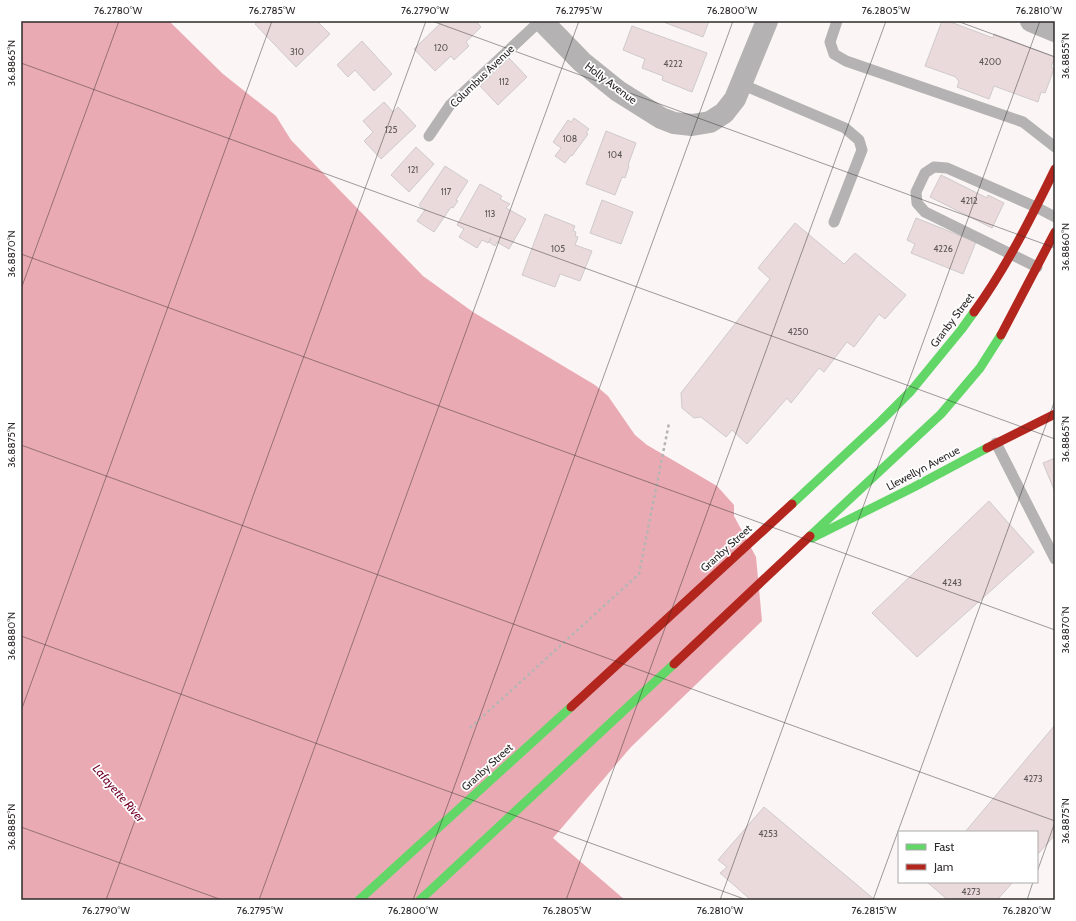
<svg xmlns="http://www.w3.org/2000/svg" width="1076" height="921" font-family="Cabin,sans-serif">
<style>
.water{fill:#eaaab3}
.building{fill:#eadadb;stroke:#cfcacb}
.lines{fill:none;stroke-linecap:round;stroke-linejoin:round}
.path{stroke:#b7b4b4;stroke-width:2.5;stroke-dasharray:3 3;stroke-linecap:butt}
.lane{stroke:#b4b2b2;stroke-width:11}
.street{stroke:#b4b2b2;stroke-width:22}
.fast{stroke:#63d668;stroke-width:9}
.jam{stroke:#b3261e;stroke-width:9}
.ticks{fill:none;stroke:#2e2a2a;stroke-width:1;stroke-opacity:0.45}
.labels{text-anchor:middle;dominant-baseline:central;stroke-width:3.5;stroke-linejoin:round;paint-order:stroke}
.number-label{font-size:9px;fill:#5d5656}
.street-label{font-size:11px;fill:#2e2a2a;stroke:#fff}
.water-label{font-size:12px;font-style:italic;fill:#700028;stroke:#fff}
.neatline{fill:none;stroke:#2e2a2a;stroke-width:1.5}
.ticks-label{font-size:10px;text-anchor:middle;fill:#2e2a2a}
</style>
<rect width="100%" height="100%" fill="#fbf5f5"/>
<!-- water -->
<path class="water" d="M21 21H169L223 74 276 116 291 140 423 276 473 312 595 385 608 396 635 435 647 445 717 486 734 505V516L756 557 762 621 631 747 553 838 625 900H21Z"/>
<!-- building -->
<path class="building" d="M259 21H317L330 34 296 67 255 24Z
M443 21H476L481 27 466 42 469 46 454 60 451 56 435 71 414 49Z
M661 21H709L703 37Z
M942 21H948L993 38 994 34 1055 57 1051 67 1054 69 1045 93 1041 92 1038 102 994 86 989 99 957 87 959 82 956 77 925 66Z
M632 26 707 53 692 92 662 80 663 76 642 68 645 59 623 50Z
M362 41 392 74 374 91 355 70 348 77 337 65Z
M509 58 527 77 498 105 480 86Z
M384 102 393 112 398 107 416 126 381 159 364 141 373 132 363 121Z
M574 118 589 129 586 133 588 134 572 156 571 155 565 163 555 156 561 148 553 142 568 120 571 122Z
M606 131 636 143 628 165 629 166 625 178 622 177 615 195 586 184Z
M416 147 434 164 409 192 391 175Z
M445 166 468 181 456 200 458 201 453 208 451 207 434 232 417 221 425 210 419 205Z
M941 175 987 198 988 195 1004 203 992 228 930 197Z
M480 184 502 196 500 199 510 204 506 208 526 219 509 249 497 242 495 246 489 242 491 238 488 243 482 240 477 248 459 237 464 229 457 225Z
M602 200 633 212 621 244 590 233Z
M545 214 575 226 573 231 576 232 575 236 578 237 575 245 592 251 580 281 560 274 555 287 522 275Z
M916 218 976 242 963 274 911 253 915 244 907 240Z
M795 223 844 264 855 253 906 295 885 319 879 314 854 347 847 342 824 372 819 368 791 403 787 398 747 444 732 430 726 437 701 417 694 418 682 408 681 393 770 279 758 268Z
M1055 458V492L1043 463Z
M989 501 1034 552 917 657 872 613Z
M1055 725V835L1037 855V832H965Z
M764 807 875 900H751L720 873 727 867 718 860Z
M927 882H1013L997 900H948Z"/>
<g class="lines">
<!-- path -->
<path class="path" d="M470 728 639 574 669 423"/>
<!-- lane -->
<path class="lane" d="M837 21 830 42 834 54 846 61 1023 122 1055 147
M741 84 845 128 859 140 862 150 834 222
M429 136 450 105 540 21
M1037 267 925 212 917 203 916 192 925 173 934 167 947 168 1036 207 1055 217
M996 443 1055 559"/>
<!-- street -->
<path class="street" d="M542 21 582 62 618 91 661 118 674 123 692 125 710 122 724 113 735 99 767 21
M1031 21 1055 31"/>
<!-- fast -->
<path class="fast" d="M792 504 881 421 911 391 961 330 974 312
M810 536 941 414 980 368 1001 335
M812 538 914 487 987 448
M359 900 571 707
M420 900 674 664"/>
<!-- jam -->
<path class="jam" d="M974 312C1006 268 1031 218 1055 169
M1001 335 1055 232
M987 448 1055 414
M674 664 810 536
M571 707 792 504"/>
</g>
<!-- ticks -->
<path class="ticks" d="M432 21 1055 248M957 21 1055 57M21 63 1055 439M21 254 1055 630M21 289 119 21M21 445 1055 821M21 636 747 900M21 711 272 21M21 827 222 900M1037 872 1055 822M106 900 426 21M259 900 579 21M413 900 733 21M566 900 886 21M720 900 1040 21M873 900 1055 400M1027 900 1033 882"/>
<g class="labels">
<!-- number labels -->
<g class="number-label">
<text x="441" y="47">120</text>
<text x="297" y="51">310</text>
<text x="990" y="61">4200</text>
<text x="673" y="63">4222</text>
<text x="504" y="81">112</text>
<text x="391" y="129">125</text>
<text x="570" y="138">108</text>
<text x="615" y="154">104</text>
<text x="413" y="169">121</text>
<text x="446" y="191">117</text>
<text x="969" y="200">4212</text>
<text x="490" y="213">113</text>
<text x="558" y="248">105</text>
<text x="943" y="248">4226</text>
<text x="798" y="331">4250</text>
<text x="952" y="582">4243</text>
<text x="1033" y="778">4273</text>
<text x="768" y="833">4253</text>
<text x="971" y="891">4273</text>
</g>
<!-- street labels -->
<g class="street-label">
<text transform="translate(482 76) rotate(-44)">Columbus Avenue</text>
<text transform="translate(611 83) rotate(37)">Holly Avenue</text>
<text transform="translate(952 320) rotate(-53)">Granby Street</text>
<text transform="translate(923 468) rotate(-28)">Llewellyn Avenue</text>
<text transform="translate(726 548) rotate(-42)">Granby Street</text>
<text transform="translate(487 767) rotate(-42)">Granby Street</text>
</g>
<!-- water labels -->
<g class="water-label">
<text transform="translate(119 793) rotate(49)">Lafayette River</text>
</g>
</g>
<!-- border -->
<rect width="1076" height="921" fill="none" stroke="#ffffff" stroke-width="44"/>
<!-- legend -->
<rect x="898" y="831" width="140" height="52" fill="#ffffff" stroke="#abaaaa"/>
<rect x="906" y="844" width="20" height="6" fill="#63d668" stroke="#abaaaa"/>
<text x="934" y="851" font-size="12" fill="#2e2a2a">Fast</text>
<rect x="906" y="864" width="20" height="6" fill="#b3261e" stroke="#abaaaa"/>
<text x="934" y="871" font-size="12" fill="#2e2a2a">Jam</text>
<rect x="22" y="22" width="1032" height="877" class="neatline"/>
<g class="ticks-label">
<text x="118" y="14">76.2780°W</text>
<text x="272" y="14">76.2785°W</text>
<text x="425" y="14">76.2790°W</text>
<text x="579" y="14">76.2795°W</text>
<text x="732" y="14">76.2800°W</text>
<text x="886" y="14">76.2805°W</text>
<text x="1039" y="14">76.2810°W</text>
<text transform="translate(1065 56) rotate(-90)" y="4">36.8855°N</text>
<text transform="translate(11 63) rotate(-90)" y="4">36.8865°N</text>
<text transform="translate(1065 247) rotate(-90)" y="4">36.8860°N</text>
<text transform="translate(11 254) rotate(-90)" y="4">36.8870°N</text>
<text transform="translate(1065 439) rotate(-90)" y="4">36.8865°N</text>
<text transform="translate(11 445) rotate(-90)" y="4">36.8875°N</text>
<text transform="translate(1065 630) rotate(-90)" y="4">36.8870°N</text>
<text transform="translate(11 636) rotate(-90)" y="4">36.8880°N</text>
<text transform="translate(1065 821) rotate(-90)" y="4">36.8875°N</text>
<text transform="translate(11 827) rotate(-90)" y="4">36.8885°N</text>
<text x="106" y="914">76.2790°W</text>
<text x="260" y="914">76.2795°W</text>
<text x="413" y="914">76.2800°W</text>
<text x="567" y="914">76.2805°W</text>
<text x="720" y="914">76.2810°W</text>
<text x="874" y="914">76.2815°W</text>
<text x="1027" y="914">76.2820°W</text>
</g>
</svg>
